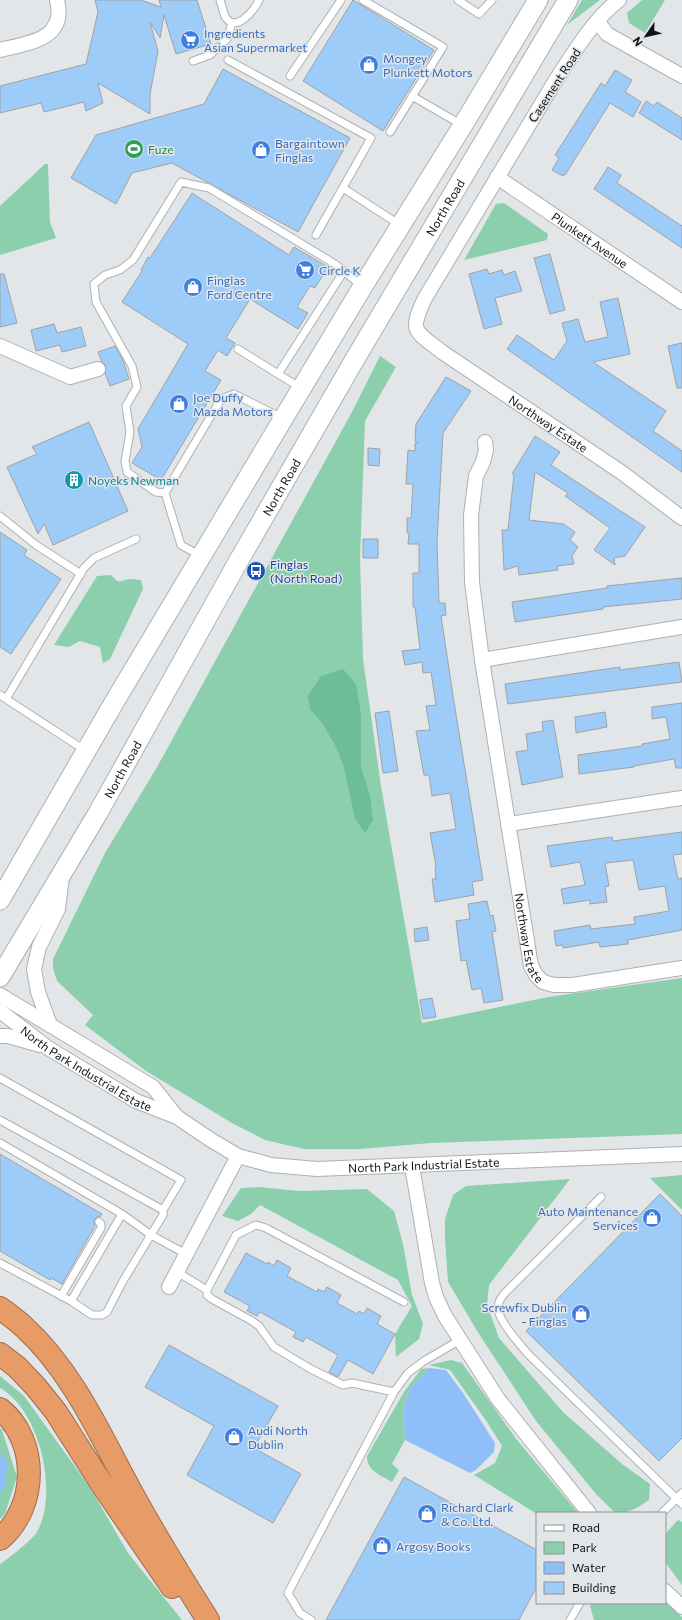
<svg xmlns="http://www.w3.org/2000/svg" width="682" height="1620" font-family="Commissioner,sans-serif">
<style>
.green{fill:#8bcfad}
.forest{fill:#6dbe98}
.water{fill:#90bef9}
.building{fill:#9eccf8;stroke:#a0a2a4}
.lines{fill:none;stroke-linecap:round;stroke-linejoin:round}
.lane-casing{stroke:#aeb0b2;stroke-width:9}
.street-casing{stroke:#aeb0b2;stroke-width:16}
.secondary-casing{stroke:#aeb0b2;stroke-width:21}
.highway-casing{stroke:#9c6c4b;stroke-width:24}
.lane{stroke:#fff;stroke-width:7}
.street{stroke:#fff;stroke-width:14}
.secondary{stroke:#fff;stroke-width:19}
.highway{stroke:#e79c68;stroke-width:22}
.labels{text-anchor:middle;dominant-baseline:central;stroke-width:3;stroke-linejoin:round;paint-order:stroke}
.shop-label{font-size:12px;fill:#366cbe;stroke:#e3e6e8;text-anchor:start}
.street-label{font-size:12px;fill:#121314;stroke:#e3e6e8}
.leisure-label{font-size:12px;fill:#27864d;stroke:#e3e6e8;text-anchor:start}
.culture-label{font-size:12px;fill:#0d838f;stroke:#e3e6e8;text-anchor:start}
.transit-label{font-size:12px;fill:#164399;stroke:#e3e6e8;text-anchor:start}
</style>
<rect width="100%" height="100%" fill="#e3e6e8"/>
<!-- green -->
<path class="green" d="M582 0H600L567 25Z
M642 0H665L645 33 629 23 627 13Z
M45 164H48L50 222 56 238 0 255V206Z
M504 203 548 234 547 240 464 260 496 204Z
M380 356 396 367 365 421 360 558 363 659 381 786 422 1023 548 997 682 978V1134L431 1143 360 1149H304L265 1140 232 1123 146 1071 85 1025 93 1015 57 981 53 968V959L105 853 156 769 353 410Z
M111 575C121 586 119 580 131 579 134 579 138 580 141 580L143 589 110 659 103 663 100 647 80 641 69 647 54 645 97 576Z
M682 1175V1210L650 1178Z
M570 1179 489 1285 487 1305 499 1338 563 1412 622 1464 650 1484 649 1500C637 1508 630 1513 615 1513L596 1494 536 1421 479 1334 448 1282 445 1240V1219L453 1195 466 1186Z
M259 1187 299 1191 367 1189 394 1211 403 1244 412 1295 423 1324 419 1339 396 1357 395 1334 412 1306 398 1280 260 1205 251 1214 238 1221 222 1216 241 1188Z
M451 1360 462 1363 517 1440 578 1513 537 1514 474 1475 495 1463 502 1446 485 1419 450 1370 429 1365Z
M429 1368 411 1387 403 1409 405 1440 392 1464 399 1470 392 1482C380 1475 367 1471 367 1456L404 1392 421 1369Z
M0 1376 24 1396 89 1486 128 1553 182 1620H0V1564C8 1559 33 1539 37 1532 59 1493 40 1410 0 1388Z
M0 1428 2 1430 17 1477 5 1514 0 1519Z
M678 1520 682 1522V1585L665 1562V1534Z
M665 1601 682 1617V1620H594L590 1606 592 1603H665Z"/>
<!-- forest -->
<path class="forest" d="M343 669 356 684 361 714V768L370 795 373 820 365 833 355 819 344 767 336 747 323 724 310 709 308 696 321 676Z"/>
<!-- water -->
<path class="water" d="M429 1368 446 1370 463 1393 495 1443 494 1452 476 1470 470 1473 405 1440 403 1409 411 1387Z
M0 1453 7 1462 6 1485 0 1491Z"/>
<!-- building -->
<path class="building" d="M95 0H141L161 7 159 0H197L211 44 176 54 164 15 160 38 150 22 158 51 150 94V114L98 83 103 103 86 111 84 102 44 112 41 103 0 113V86L86 64 98 12Z
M353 0 434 50 383 131 303 81Z
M223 69 350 138 298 232 172 163 132 173 116 204 71 178 96 135 204 104Z
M615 70 632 80 625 92 641 102 633 117 610 103 565 175 564 174 563 176 552 170 559 158 555 155 601 83 605 86Z
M646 101 654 106 657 102 682 118V140L639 113Z
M608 167 621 175 617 183 682 226V248L594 189Z
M192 193 289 255 294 247 328 267 315 288 310 286 297 307 308 313 298 329 250 299 226 338 235 343 227 356 218 350 205 371 221 380 161 480 132 463 142 447 138 429 188 344 122 302 142 271 141 270 148 257 150 258Z
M550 254 565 310 550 314 534 258Z
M487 269 489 274 502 270 504 275 515 271 522 291 495 298 502 324 484 329 469 274Z
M0 274H4L17 323 0 327Z
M618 298 630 354 593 362 666 411 653 431 682 451V472L507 349 517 335 554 360 567 341 562 323 578 319 585 342 608 337 600 302Z
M54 324 57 333 81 327 86 346 62 352 60 345 36 351 31 330Z
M682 343V388H677L668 346Z
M115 346 123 360 129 379 110 386 105 373 106 366 102 362 98 352Z
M446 377 471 391 443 433 437 542 439 603H445L446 615 441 616 454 702 483 880 472 882 474 895 435 902 432 879H436L435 867 436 866 430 833 456 829 450 793 432 796 429 775H424L416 731 430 730 426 706 436 705 431 672 423 673 422 662 405 665 402 651 420 649 415 607H413V573H419V544H408L409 533H407V518H411L413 484H406L408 450 415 451V443H418L415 441 416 424Z
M89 422 128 511 53 545 44 524 38 534 7 467 37 454 32 447Z
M535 436 560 452 551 465 645 527 625 556 614 558 615 565 594 550 610 528 565 496 568 493 535 472 529 520 563 524 575 532 570 540 578 547 572 556 574 564 557 566 558 570 519 575 518 566 504 570 502 530H508L514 475 512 474Z
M368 448 380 449 379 466 368 465Z
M0 532 27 550 24 555 61 579 11 654 0 647Z
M363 539H378V558H363Z
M682 578V599L603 607V609L515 622 512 602 607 588V586Z
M679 662 682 682 508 704 505 684 620 667V670Z
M682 703V768H676L674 759 634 766V767L579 774 578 755 642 746V744L670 739 666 717 652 719V707Z
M389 711 398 771 383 773 375 713Z
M605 712 607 727 576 733 575 717Z
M553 720 563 777 522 785 516 752 528 750 526 734 543 731 542 722Z
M682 832V854L673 855 678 879 682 878V930L628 940V944L600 947 599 942 563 948V945L556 946 554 931 590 925 591 929 635 924 634 917 669 911 665 886 639 890 633 860 605 863 609 886 605 887 607 902 590 904V900L564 904 561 889 585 885 580 862 551 867 547 846 612 837 613 841Z
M487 901 490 916 493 915 496 931 492 932 503 1000 484 1003 481 988 472 990 466 960 461 961 456 921 470 919 468 904Z
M427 927 429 940 415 942 414 929Z
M432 998 436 1017 423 1019 420 1000Z
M0 1154 102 1214 100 1217H97L94 1220 95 1226 62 1284 51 1278 50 1280 0 1251Z
M660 1194 682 1216V1438L659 1461 526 1331Z
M246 1253 267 1264 268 1262 274 1266 277 1260 291 1268 287 1276 317 1292 318 1289 324 1292 327 1287 341 1295 337 1303 357 1314 359 1311 364 1314 367 1308 381 1316 377 1324 395 1334 373 1374 348 1360 338 1377 329 1372 338 1355 306 1337 303 1342 293 1337 296 1332 260 1312 257 1316 247 1311 250 1306 224 1292Z
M169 1345 278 1406 254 1448 301 1474 273 1523 187 1475 214 1426 145 1387Z
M404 1477 537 1550V1586L519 1620H326Z"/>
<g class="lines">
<!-- lane casing -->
<g class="lane-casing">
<path id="lane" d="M220 0C222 5 223 14 226 18 237 33 255 9 259 0
M363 0 443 47 390 132
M458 0 479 14 492 0
M228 60 371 138 316 235
M193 61 210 55 227 39 232 23
M290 76 341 0
M412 96 462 125
M343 188 400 225
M238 349 278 374
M301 388 278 374 344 271
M165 493 156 492 127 472 125 461 130 432 126 406 137 387 132 366 96 302 94 284 105 275 120 270 133 260 181 182 209 188 335 264 362 286
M0 516 36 545 81 574
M201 556 181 545 165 493 221 399 234 394 282 418
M0 695 86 751
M6 699 84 568 94 558 136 539
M0 1078 181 1180 163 1210V1215L123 1281 107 1312 102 1315H92L71 1301 0 1263
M0 1120 163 1210
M0 1143 122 1214 151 1235 186 1254
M601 1197 506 1292C502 1296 499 1300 498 1306 497 1320 519 1343 528 1354L682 1504
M177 1272 207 1290
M61 1296 101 1228V1224L99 1222
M71 1301 122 1214
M394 1392 352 1383 343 1385 309 1368 274 1347 259 1326 252 1321 212 1299 207 1295V1290L236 1235 256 1225 266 1228 404 1302
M662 1513 682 1493
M311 1620 300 1613 288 1593 394 1392 408 1373 424 1361 460 1340
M570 1620 580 1603"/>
</g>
<!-- street casing -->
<g class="street-casing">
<g id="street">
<path id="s1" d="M619 0C594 18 571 57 554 83L425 298C409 332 414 330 442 352L621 472 682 518"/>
<path d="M598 22 607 34 682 76"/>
<path d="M0 50C28 43 67 40 57 0"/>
<path id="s2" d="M497 177 682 302"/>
<path d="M0 346 70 377 98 369"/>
<path id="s3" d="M485 442 486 450 483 462 476 476 471 515 472 582 482 660 531 966 536 975 543 982 554 985H573L682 968"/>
<path d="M482 660 682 627"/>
<path d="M508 824 682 798"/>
<path d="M0 995 153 1087 176 1116"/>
<path id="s4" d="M0 1011 48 1048 136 1101 177 1117 211 1140 238 1156 271 1165 317 1169 682 1154"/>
<path d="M50 1025 38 992 34 969 39 947 58 909 62 877"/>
<path d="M0 1036H8L40 1045"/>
<path d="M412 1166 432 1283 436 1297 445 1316 498 1399 589 1513"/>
<path d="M169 1287 238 1156"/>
<path d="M665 1591 682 1607"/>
</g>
</g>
<!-- secondary casing -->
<g class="secondary-casing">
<g id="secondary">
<path d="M0 900 112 706 283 419 363 286 463 125 538 0"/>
<path id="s5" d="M0 977 98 813 238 562 355 359 568 0"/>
</g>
</g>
<!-- highway casing -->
<g class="highway-casing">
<path id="highway" d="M0 1308C8 1314 17 1320 24 1327 74 1373 101 1437 133 1495 156 1537 182 1579 208 1620
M0 1354 17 1367 36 1387 56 1412 105 1489 172 1587
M0 1409C39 1440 38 1507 0 1539"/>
</g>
<!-- lane -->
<use href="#lane" class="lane"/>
<!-- street -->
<use href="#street" class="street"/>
<!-- secondary -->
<use href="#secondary" class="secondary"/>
<!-- highway -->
<use href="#highway" class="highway"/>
</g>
<!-- icons -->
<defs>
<g id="supermarket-disc" transform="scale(1)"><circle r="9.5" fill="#3f7fe0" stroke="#e3e6e8"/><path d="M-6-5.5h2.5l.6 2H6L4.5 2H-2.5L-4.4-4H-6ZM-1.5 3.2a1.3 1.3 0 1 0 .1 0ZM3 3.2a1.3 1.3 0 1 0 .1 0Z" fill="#fff"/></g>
<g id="shop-disc" transform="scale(1)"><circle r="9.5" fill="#3f7fe0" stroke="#e3e6e8"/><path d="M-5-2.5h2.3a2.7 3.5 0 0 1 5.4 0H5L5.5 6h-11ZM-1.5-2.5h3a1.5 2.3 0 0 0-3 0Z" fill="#fff"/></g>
<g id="stadium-disc" transform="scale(1)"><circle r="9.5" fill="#2e9e5b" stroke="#e3e6e8"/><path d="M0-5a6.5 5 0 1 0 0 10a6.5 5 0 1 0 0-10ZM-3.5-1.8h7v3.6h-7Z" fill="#fff"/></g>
<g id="building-disc" transform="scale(1)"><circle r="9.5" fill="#0f9aa8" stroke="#e3e6e8"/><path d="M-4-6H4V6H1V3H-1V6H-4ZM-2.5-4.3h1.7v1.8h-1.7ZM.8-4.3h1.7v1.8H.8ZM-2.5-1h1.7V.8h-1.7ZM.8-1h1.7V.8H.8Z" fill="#fff"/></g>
<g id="bus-disc" transform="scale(1)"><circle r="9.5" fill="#1a4fb4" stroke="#e3e6e8"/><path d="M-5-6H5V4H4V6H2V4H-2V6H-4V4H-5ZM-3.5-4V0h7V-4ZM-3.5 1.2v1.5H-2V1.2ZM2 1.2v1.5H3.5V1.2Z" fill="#fff"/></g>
</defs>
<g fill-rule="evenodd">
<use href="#supermarket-disc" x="190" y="40"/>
<use href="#shop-disc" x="369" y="65"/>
<use href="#stadium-disc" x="134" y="149"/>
<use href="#shop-disc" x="261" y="150"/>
<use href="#supermarket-disc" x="305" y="270"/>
<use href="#shop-disc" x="193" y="287"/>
<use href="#shop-disc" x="179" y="404"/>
<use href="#building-disc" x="74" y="480"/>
<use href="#bus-disc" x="256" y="571"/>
<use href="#shop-disc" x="652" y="1218"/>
<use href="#shop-disc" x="581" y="1314"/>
<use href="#shop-disc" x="234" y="1437"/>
<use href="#shop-disc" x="427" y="1514"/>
<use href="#shop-disc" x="382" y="1546"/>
</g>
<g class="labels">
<!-- shop labels -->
<g class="shop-label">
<text x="204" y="33">Ingredients<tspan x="204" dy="14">Asian Supermarket</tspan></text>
<text x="383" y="58">Mongey<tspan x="383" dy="14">Plunkett Motors</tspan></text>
<text x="275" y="143">Bargaintown<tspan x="275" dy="14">Finglas</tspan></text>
<text x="319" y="270">Circle K</text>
<text x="207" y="280">Finglas<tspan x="207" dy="14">Ford Centre</tspan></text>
<text x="193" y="397">Joe Duffy<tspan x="193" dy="14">Mazda Motors</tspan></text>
<text x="638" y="1211" text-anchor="end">Auto Maintenance<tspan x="638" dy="14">Services</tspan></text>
<text x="567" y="1307" text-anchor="end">Screwfix Dublin<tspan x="567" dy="14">- Finglas</tspan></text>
<text x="248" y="1430">Audi North<tspan x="248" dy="14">Dublin</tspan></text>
<text x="441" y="1507">Richard Clark<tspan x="441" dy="14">&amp; Co. Ltd.</tspan></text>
<text x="396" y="1546">Argosy Books</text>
</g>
<!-- street labels -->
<g class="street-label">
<text transform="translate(554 85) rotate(-57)">Casement Road</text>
<text stroke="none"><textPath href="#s5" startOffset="889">North Road</textPath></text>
<text stroke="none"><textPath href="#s2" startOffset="112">Plunkett Avenue</textPath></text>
<text stroke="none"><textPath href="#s1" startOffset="552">Northway Estate</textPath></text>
<text stroke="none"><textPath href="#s5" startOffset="565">North Road</textPath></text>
<text stroke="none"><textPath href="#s5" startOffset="241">North Road</textPath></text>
<text stroke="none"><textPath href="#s3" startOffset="503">Northway Estate</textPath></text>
<text stroke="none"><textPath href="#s4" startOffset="104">North Park Industrial Estate</textPath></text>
<text stroke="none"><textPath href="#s4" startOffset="467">North Park Industrial Estate</textPath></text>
</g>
<!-- leisure labels -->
<g class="leisure-label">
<text x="148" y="149">Fuze</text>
</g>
<!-- culture labels -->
<g class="culture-label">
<text x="88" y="480">Noyeks Newman</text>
</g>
<!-- transit labels -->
<g class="transit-label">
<text x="270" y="564">Finglas<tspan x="270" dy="14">(North Road)</tspan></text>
</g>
</g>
<!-- legend -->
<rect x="536" y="1512" width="130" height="92" fill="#e3e6e8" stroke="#8f9293"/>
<rect x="544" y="1525" width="20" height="6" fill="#ffffff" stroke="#8f9293"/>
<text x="572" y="1532" font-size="12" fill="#121314">Road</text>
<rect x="544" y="1542" width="20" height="12" fill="#8bcfad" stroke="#8f9293"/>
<text x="572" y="1552" font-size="12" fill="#121314">Park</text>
<rect x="544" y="1562" width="20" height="12" fill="#90bef9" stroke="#8f9293"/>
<text x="572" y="1572" font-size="12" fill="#121314">Water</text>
<rect x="544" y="1582" width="20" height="12" fill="#9eccf8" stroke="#8f9293"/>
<text x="572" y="1592" font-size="12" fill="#121314">Building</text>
<!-- north arrow -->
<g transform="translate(646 36) rotate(236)" stroke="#e3e6e8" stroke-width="3" paint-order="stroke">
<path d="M0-3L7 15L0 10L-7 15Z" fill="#121314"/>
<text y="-6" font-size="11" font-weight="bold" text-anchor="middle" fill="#121314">N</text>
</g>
</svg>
